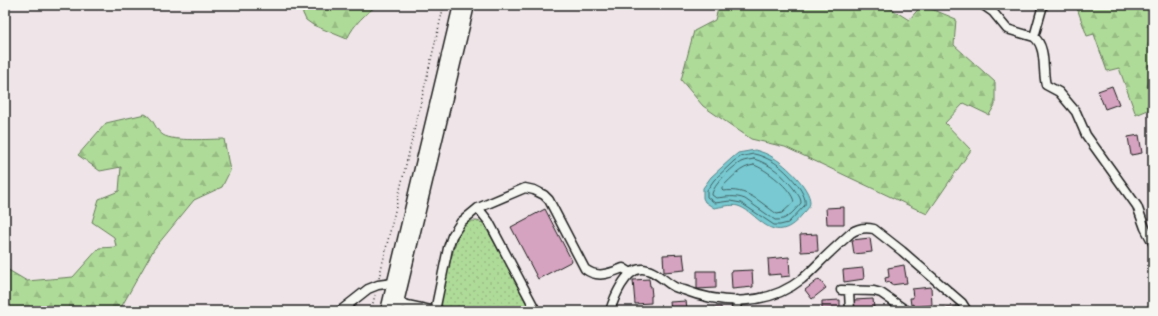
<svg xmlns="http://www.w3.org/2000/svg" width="1158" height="316" font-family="Dekko,sans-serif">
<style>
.grass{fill:url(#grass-dots);stroke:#667c5a}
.forest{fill:url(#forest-firs);stroke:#667c5a}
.water{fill:#78c9d1;stroke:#538489}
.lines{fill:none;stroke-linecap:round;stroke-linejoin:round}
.shore{stroke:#416164;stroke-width:1}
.building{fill:#d5a3bf;stroke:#1c1c1c}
.minor-casing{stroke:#1c1c1c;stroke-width:11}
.major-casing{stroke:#1c1c1c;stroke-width:13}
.path{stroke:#1c1c1c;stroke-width:1.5;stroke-dasharray:1 3;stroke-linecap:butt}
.minor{stroke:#f6f6f2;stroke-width:8}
.major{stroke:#f6f6f2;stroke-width:10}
</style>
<defs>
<pattern id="grass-dots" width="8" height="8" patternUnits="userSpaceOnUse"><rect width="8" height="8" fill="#afdb99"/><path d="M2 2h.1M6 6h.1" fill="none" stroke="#96bb83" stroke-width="1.8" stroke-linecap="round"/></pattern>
<pattern id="forest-firs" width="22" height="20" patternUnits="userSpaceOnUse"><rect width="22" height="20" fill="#afdb99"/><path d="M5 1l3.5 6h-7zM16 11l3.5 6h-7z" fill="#96bb83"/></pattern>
</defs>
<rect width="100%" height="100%" fill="#efe5e8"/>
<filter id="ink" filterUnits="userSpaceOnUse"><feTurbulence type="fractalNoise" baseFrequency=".025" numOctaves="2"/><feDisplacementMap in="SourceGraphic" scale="8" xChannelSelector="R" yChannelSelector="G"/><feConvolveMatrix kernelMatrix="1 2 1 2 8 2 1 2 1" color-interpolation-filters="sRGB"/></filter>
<g filter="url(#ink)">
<!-- grass -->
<path class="grass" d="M470 221H477L483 223 500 252 529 308V311H442L441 293 460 228 463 225Z"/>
<!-- forest -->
<path class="forest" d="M299 5H378C365 14 354 24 347 39L313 25 306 20Z
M719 5H885L909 20 922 5 956 19 954 45 995 82V105L989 115 964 103 945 123 971 150 927 214 785 147 751 139 703 106 681 80 694 31 715 20Z
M1079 5H1153V108L1136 115 1119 68 1107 71 1094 34 1087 36 1077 8Z
M145 114C154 118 155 130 163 135 174 142 210 139 224 139L230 171 222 187 194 200 154 249 119 311H5V268L27 281 73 277 99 248 116 247 114 237 92 222 99 199 119 191 121 167 100 171 78 155 106 123Z"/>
<!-- water -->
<path class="water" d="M755 150C762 152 768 154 774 158 786 165 810 188 810 202 810 207 806 211 802 215 797 221 791 227 783 229 765 233 754 211 738 206 731 204 721 207 714 208L705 202 703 198V188L711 177 732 158 738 153Z"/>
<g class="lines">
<!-- shore -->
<path class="shore" d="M754 154C760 155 766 158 772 161 783 167 808 192 805 205L788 223 780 225H774L741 203 730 201 715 203 707 197V190L714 180 734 161 740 157Z
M754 159C771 164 783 175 794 189 797 194 801 197 801 203 794 211 787 221 775 220L745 199C735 195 726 197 716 198L712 195C712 186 733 166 741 162 745 160 750 160 754 159Z
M754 165C766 169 792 189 794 202L782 213 777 214C758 201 748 188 723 191L722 190V187C733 177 740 167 754 165Z"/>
</g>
<!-- building -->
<path class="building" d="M1112 86 1119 104 1105 109 1098 91Z
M1139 135 1142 153 1131 155 1128 137Z
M844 207V224H827L826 208Z
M545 209 572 261 538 279 511 227Z
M817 234 818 251 801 252 800 235Z
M870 238 872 252 854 254 852 240Z
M683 254 685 270 664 272 663 255Z
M789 257 790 276 781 277V274L769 275 768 259Z
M904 265 907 283 891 285 890 282 886 283 885 278 889 277 888 268Z
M863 268 864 279 844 282 843 270Z
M752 270 753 287 732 289 731 271Z
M697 271H716V288L697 289Z
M649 279 650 286H651L652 296H651V303L635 304 633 280Z
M819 279 826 288 812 299 805 290Z
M931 287 932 305 914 307 913 304 911 305 910 298H913L912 289Z
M873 299 874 308H864V311H855L854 300Z
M840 300V311H834V308L822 309V301Z
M686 301 687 308H688L689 311H671L670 302Z
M721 307 722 311H706L705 308Z
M957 307 958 311H941V308Z"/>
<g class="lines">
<!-- minor casing -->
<g class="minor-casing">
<path id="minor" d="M983 5 993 12 1007 29 1034 37C1047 47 1042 71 1046 85L1059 92 1076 112 1086 135 1137 206 1145 228 1153 243
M1034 37 1043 5
M478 208 489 222 534 307V311
M841 290 874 291 881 293 907 311
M849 291 850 311
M398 303 435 311
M340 311 368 289 378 285 393 283
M435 311 448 248 452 236 461 222 478 208 525 188 534 190 544 195 549 200 585 269C598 279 610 273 623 268L631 273
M610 311C614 298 625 270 641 269 652 268 663 280 673 286 676 288 680 289 684 290 723 305 768 306 802 279 808 274 813 269 818 264 828 254 840 243 851 233 858 228 865 227 874 229L902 251 962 303 967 311
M736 311 737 300"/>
</g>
<!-- major casing -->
<g class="major-casing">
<path id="major" d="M386 311 459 5
M396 311 469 5"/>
</g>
<!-- path -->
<path class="path" d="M379 278 444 5
M371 311 375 295"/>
<!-- minor -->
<use href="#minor" class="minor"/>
<!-- major -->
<use href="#major" class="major"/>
</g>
</g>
<!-- margin -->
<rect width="1158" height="316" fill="none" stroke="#f6f6f2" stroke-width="20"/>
<rect x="10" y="10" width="1138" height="296" fill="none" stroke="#1c1c1c" stroke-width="1.5" filter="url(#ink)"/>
</svg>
